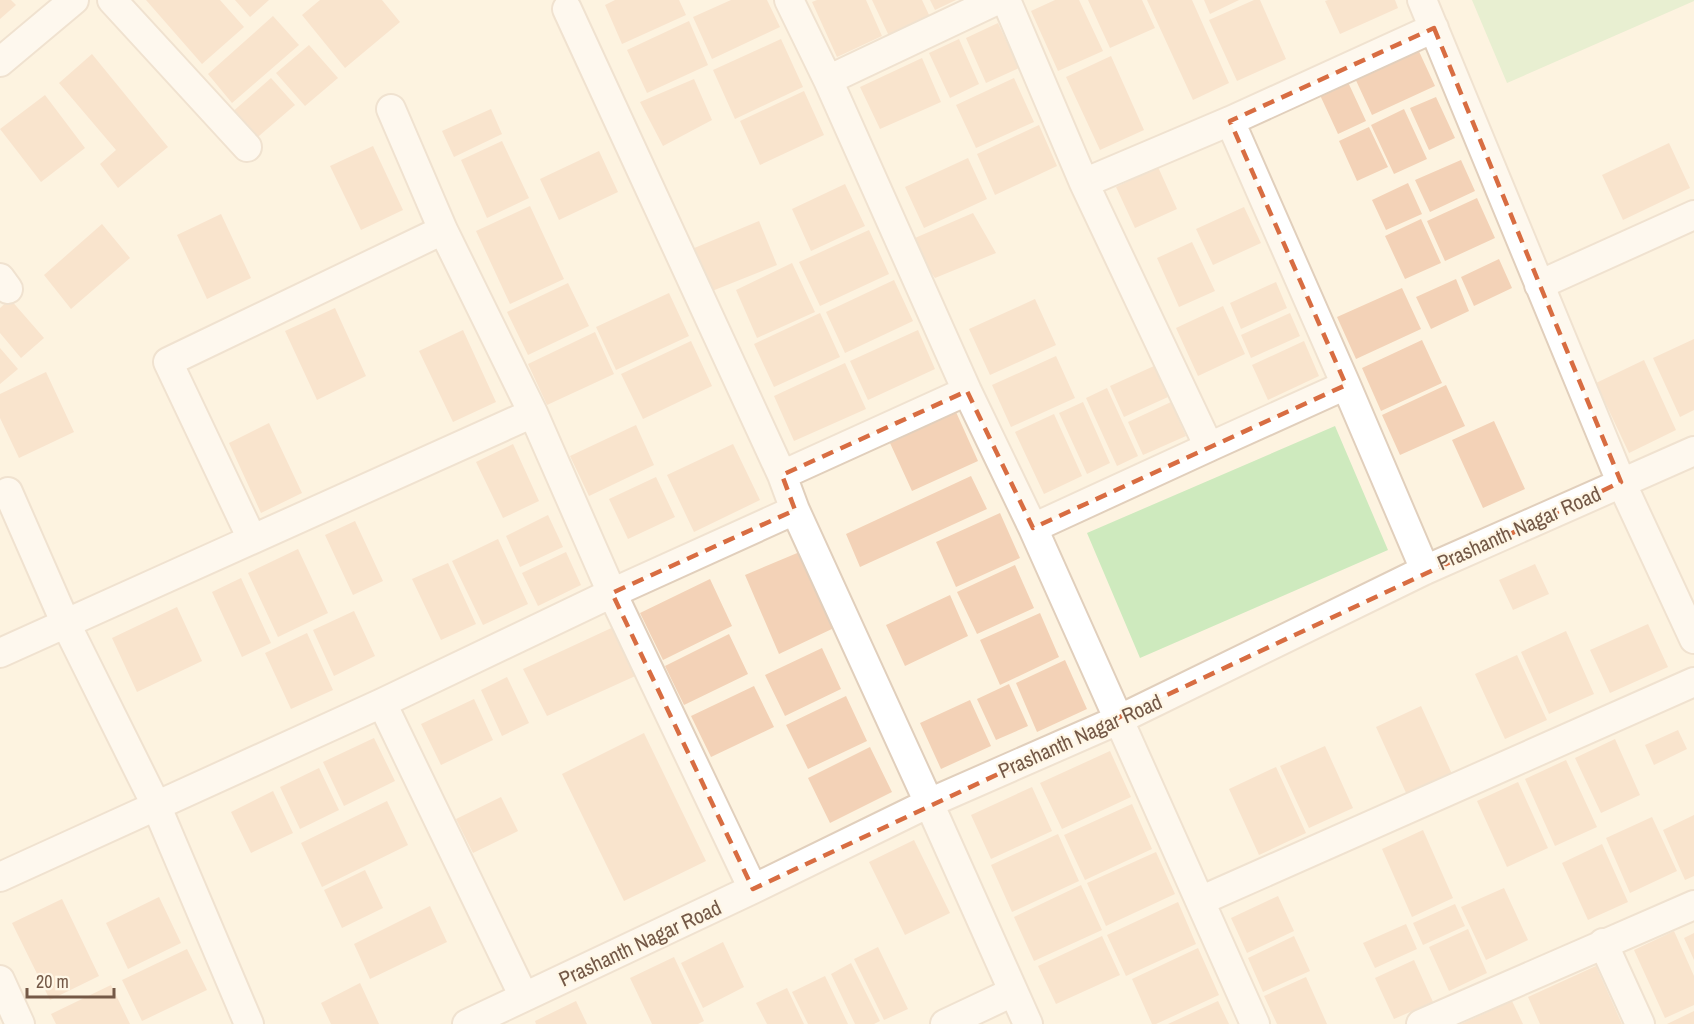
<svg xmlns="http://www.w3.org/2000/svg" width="1694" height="1024" font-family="'Archivo Narrow',sans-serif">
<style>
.green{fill:#ceeabe}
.building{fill:#f3d2b7}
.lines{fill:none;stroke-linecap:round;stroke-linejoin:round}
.minor-casing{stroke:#e1cfbc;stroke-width:32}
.minor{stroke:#fff;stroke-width:28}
.marked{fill:none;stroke:#d86d42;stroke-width:4.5;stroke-dasharray:12 8;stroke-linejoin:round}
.labels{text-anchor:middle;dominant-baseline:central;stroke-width:4.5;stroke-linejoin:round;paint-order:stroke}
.street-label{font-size:21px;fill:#745947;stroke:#fff7e6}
</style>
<rect width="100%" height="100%" fill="#fdf3e0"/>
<!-- green -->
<path class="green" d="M1472 0H1694V1L1507 83Z
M1335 426 1388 550 1140 658 1087 533Z"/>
<!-- building -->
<path class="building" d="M0 0H11L16 5 0 19Z
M146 0H220L244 27 202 64Z
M235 0H269L250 17Z
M320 0H382L400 22 345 68 302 15Z
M615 0H679L686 15 622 44 605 5Z
M731 0H767L780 27 712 59 693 17Z
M817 0H866L882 36 837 57 812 2Z
M872 0H922L930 17 889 36Z
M930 0H956L935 10Z
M1055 0H1079L1103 51 1058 71 1031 11Z
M1088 0H1142L1155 28 1110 48Z
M1147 0H1192L1229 83 1193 100Z
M1204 0H1239L1210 14Z
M1254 0H1260L1286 59 1237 81 1209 20Z
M1328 0H1395L1398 8 1340 34 1325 1Z
M273 16 299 45 232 103 208 74Z
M689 21 708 65 647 93 627 50Z
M998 23 1019 68 986 83 966 38Z
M781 39 803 87 735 119 713 70Z
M959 39 979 84 950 98 929 53Z
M309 45 338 78 305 106 276 73Z
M1416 45 1435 86 1372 115 1353 74Z
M92 54 168 147 118 188 100 164 116 150 59 83Z
M1111 56 1144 130 1100 150 1066 77Z
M922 58 941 102 880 129 860 87Z
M271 78 295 105 253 141 230 114Z
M1014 78 1034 122 976 148 956 105Z
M694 79 712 120 663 146 640 102Z
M1347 80 1366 121 1338 134 1319 93Z
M804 91 824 135 760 165 740 121Z
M45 95 85 148 41 182 0 129Z
M1436 97 1455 138 1429 150 1410 108Z
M491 109 502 134 454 157 442 131Z
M1404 109 1427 159 1394 174 1371 125Z
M1039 125 1057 166 995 195 977 154Z
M1369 127 1388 167 1357 181 1339 141Z
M502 141 529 198 487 218 461 160Z
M1669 143 1690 188 1623 220 1602 175Z
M373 146 403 210 361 230 330 166Z
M599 151 618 192 559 220 540 179Z
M968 158 987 199 924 228 905 187Z
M1461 160 1475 191 1430 212 1415 180Z
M1158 167 1177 209 1135 228 1116 187Z
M1408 183 1422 214 1386 230 1372 200Z
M845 184 865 226 811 251 792 209Z
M1477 198 1495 238 1445 261 1427 221Z
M530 206 564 279 510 304 476 231Z
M1244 207 1261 243 1213 265 1196 229Z
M973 213 996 253 935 278 908 241Z
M221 214 251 278 207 299 177 235Z
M1421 219 1441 263 1405 279 1385 236Z
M759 221 777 265 712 291 692 249Z
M102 224 130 258 71 309 44 275Z
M869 230 889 274 820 306 799 262Z
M1192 242 1215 291 1179 307 1157 258Z
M1499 259 1512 288 1474 306 1461 277Z
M792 263 815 312 757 338 736 290Z
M1456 279 1469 311 1431 329 1416 297Z
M894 280 913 321 845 353 826 312Z
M1276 282 1287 308 1241 329 1230 303Z
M568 283 589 326 528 355 507 312Z
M1402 288 1421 329 1356 359 1337 317Z
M669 293 689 336 616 370 596 327Z
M10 299 44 338 21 358 0 333V308Z
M1035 299 1056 345 990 375 969 329Z
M1223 306 1245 354 1198 376 1176 328Z
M335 308 366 376 317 400 285 331Z
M820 313 840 357 774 387 754 344Z
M1290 313 1300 336 1251 358 1241 335Z
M463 330 496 402 453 422 419 351Z
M918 330 935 369 868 400 850 361Z
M595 332 614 374 547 405 528 364Z
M1694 339V410L1680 417 1653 358Z
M1422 340 1442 383 1381 411 1362 368Z
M691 341 712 386 643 419 621 374Z
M1304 341 1319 376 1268 400 1252 365Z
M0 348 18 369 0 384Z
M1056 356 1075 398 1011 427 992 385Z
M1644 360 1676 430 1629 453 1596 383Z
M845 363 866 409 794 441 774 396Z
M1154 366 1168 397 1124 417 1110 386Z
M46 372 74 432 19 458 0 418V394Z
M1446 385 1465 426 1400 455 1382 415Z
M1107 388 1138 456 1117 466 1086 398Z
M1083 402 1110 463 1087 474 1059 413Z
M1171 402 1186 436 1143 455 1128 422Z
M956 412 978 461 912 491 890 443Z
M1054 414 1082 476 1044 494 1015 432Z
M1494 421 1525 489 1483 508 1452 440Z
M269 423 302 493 261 513 229 443Z
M636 425 654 465 589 496 570 456Z
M513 444 539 501 503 518 476 462Z
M733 444 760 500 694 532 667 475Z
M971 476 987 509 860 567 846 534Z
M656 477 675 517 628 539 609 499Z
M1000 513 1020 558 956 587 936 542Z
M548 515 563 547 520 567 506 536Z
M355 521 383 581 353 595 325 535Z
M498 539 528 604 483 625 452 561Z
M298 549 328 613 278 637 248 573Z
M802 551 834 628 779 654 745 575Z
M566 552 581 585 538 606 522 573Z
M448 563 476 624 441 640 412 579Z
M1535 564 1549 594 1513 610 1499 580Z
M1015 565 1034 608 977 634 957 592Z
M241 578 271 643 242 657 212 592Z
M710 579 732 626 663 660 640 613Z
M950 595 968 636 905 666 886 625Z
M177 607 202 661 137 692 112 638Z
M354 611 375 656 334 676 313 630Z
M1040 613 1059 657 1000 685 980 640Z
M620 624 642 673 547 716 523 669Z
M1648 624 1668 667 1610 693 1590 650Z
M1566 631 1594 694 1549 714 1521 652Z
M307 633 333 690 291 709 265 653Z
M729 634 748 674 684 705 665 666Z
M822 648 841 689 785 716 765 675Z
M1517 655 1547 720 1505 739 1475 674Z
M1065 660 1087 709 1037 732 1016 683Z
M507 677 529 723 502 736 481 690Z
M1009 684 1028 726 996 740 977 699Z
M754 686 774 727 711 757 691 716Z
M846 696 867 741 808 769 786 725Z
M474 699 493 740 441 765 421 724Z
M970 700 991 746 941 769 920 723Z
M1421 706 1452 774 1407 795 1376 727Z
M1678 730 1687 749 1654 765 1645 745Z
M644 733 706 861 624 901 562 774Z
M374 738 395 781 344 806 323 762Z
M1615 739 1640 795 1601 813 1575 758Z
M1325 746 1353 808 1309 828 1280 766Z
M870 747 892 792 830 823 808 778Z
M1110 751 1131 797 1062 829 1040 783Z
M1566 760 1597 827 1555 846 1525 779Z
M1276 767 1306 833 1259 855 1229 789Z
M319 768 339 810 300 829 280 787Z
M1518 782 1548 848 1507 867 1477 801Z
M1032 787 1052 831 991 859 971 815Z
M273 791 293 833 251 853 231 812Z
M501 797 518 831 473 853 456 819Z
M387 801 408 845 322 887 301 843Z
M1132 804 1152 849 1085 880 1064 835Z
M1694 815V876L1685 880 1663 830Z
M1652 817 1677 871 1630 893 1606 838Z
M1423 830 1453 898 1412 917 1382 849Z
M1058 834 1079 881 1012 912 991 865Z
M914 840 950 913 905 935 869 862Z
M1602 844 1628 902 1588 920 1562 863Z
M1156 852 1175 894 1106 926 1087 883Z
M365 870 383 908 342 928 324 890Z
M1081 885 1102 930 1034 961 1014 917Z
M1504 888 1528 940 1486 960 1461 907Z
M1278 896 1294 931 1247 953 1231 918Z
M159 897 181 943 128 969 106 923Z
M62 899 99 976 50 1000 12 923Z
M1178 902 1196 944 1126 976 1107 935Z
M1455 904 1465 926 1423 945 1413 923Z
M430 906 447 942 370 979 354 944Z
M1406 924 1417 949 1375 968 1363 943Z
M1468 929 1487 973 1449 991 1429 947Z
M1674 931 1694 976V1005L1665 1018 1634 950Z
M1694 933V960L1684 938Z
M1102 936 1120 975 1056 1004 1038 966Z
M1294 936 1310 971 1263 992 1248 958Z
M723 942 744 987 703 1008 681 963Z
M878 947 908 1009 884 1020 854 959Z
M1198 948 1219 995 1156 1024H1152L1132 979Z
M187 949 207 990 142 1021 122 980Z
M674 957 704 1021 698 1024H652L630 978Z
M1414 960 1433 1002 1394 1019 1375 978Z
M851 963 880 1021 874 1024H855L831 974Z
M1596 966 1622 1024H1540L1528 997Z
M825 976 848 1024H808L792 992Z
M1306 977 1327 1024H1277L1264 996Z
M360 983 379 1024H331L321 1003Z
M111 985 130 1024H56L51 1014Z
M787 988 804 1024H767L756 1003Z
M576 1001 587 1024H536L535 1021Z
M1218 1001 1229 1024H1168Z
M1512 1001 1523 1024H1461Z
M1694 1011V1024H1667Z"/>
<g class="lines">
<!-- minor casing -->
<g class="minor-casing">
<path id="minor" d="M112 0 247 147
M789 0 828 80 967 391 1033 528 1255 1024
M1006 0 1084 183 1209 447 1033 528
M1422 0 1621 482 1694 639
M567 9 782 475 795 510 929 803 1028 1024
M0 62 74 0
M828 80 997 0
M391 109 443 230 533 413 612 593 753 889
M1230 121 1346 385 1425 570
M1084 183 1230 121 1434 28
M0 278 8 289
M1539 285 1694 215
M1209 447 1346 385
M782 475 967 391
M8 492 65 622 156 805 249 1024
M252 539 168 362 443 230
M0 653 533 413
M382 703 524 997
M0 877 382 703 612 593 795 510
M1200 901 1694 682
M1603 943 1640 1024
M0 980 20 1024
M467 1024 753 889 929 803 1118 720 1425 570 1694 451
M945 1024 1013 992
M1421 1024 1694 905"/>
</g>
<!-- minor -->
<use href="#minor" class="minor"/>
</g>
<!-- marked area -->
<path d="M0 0H1694V1024H0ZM1434 28 1621 482 753 889 612 593 795 510 782 475 967 391 1033 528 1346 385 1230 121Z" fill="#fdf3e0" fill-opacity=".55" fill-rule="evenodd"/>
<path class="marked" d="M1434 28 1621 482 753 889 612 593 795 510 782 475 967 391 1033 528 1346 385 1230 121Z"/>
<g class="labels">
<!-- street labels -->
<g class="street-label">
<text transform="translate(1519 528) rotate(-24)">Prashanth Nagar Road</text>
<text transform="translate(1080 736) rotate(-24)">Prashanth Nagar Road</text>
<text transform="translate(640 943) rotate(-25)">Prashanth Nagar Road</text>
</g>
</g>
<!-- scale -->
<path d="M27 988v9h87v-9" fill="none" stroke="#745947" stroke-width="3"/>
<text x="36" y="988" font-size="18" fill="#745947" stroke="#fff7e6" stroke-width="4.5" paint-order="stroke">20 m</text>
</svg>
